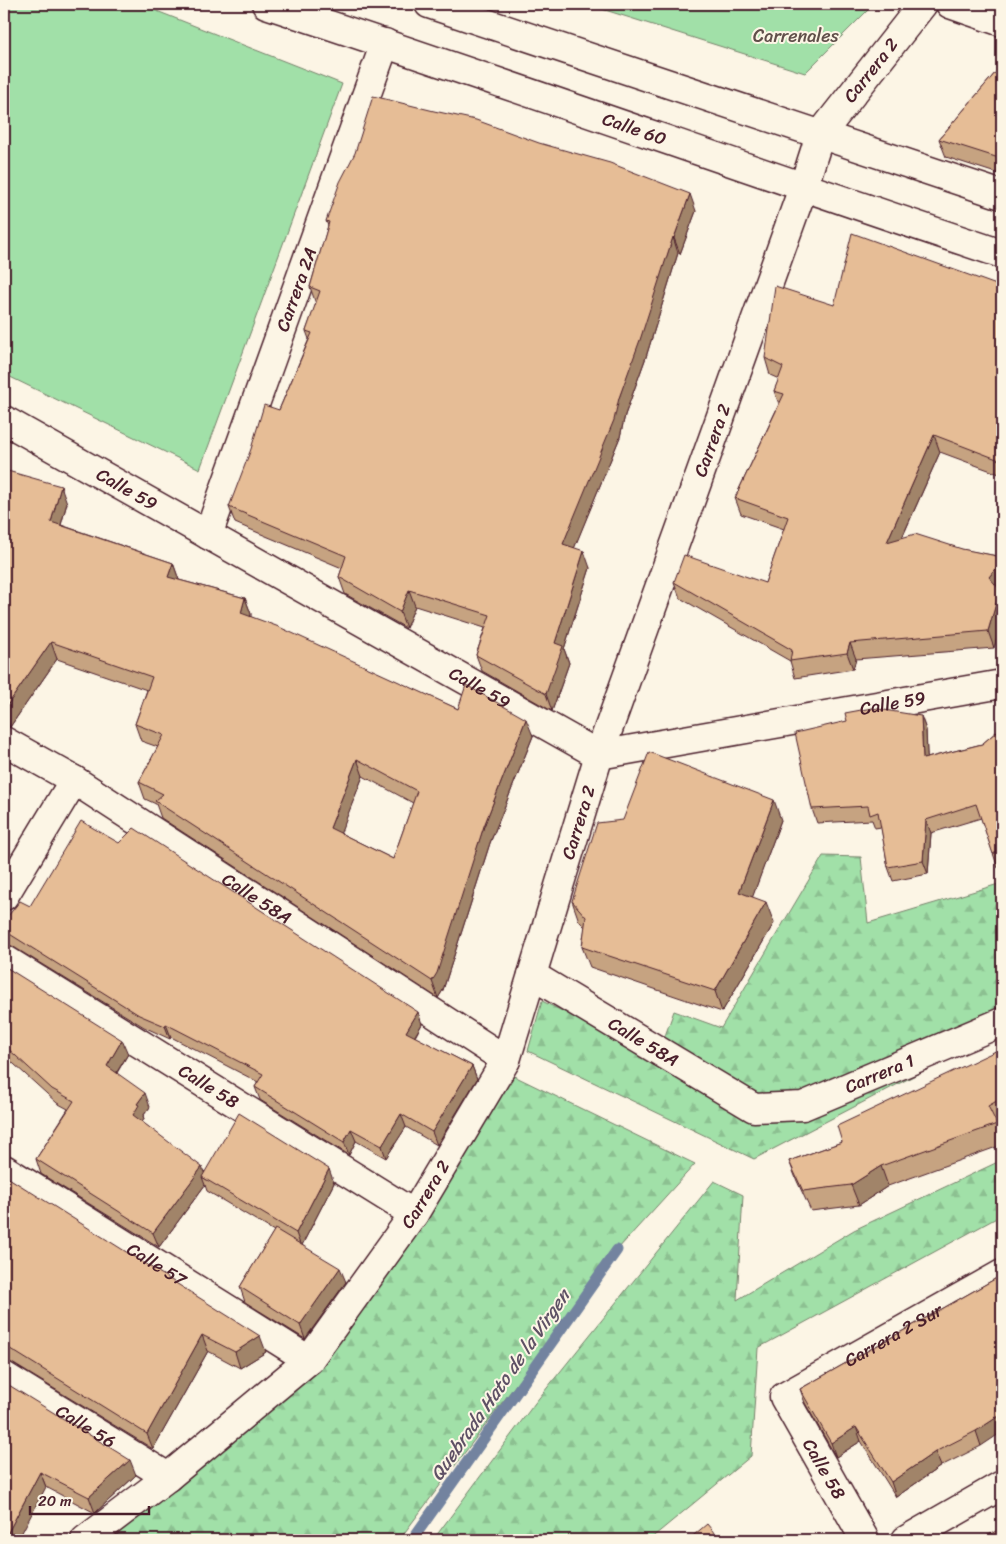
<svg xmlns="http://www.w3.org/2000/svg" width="1006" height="1544" font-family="Sriracha,sans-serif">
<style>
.forest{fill:url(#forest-firs);stroke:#76806a}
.green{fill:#a1e0a8;stroke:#76806a}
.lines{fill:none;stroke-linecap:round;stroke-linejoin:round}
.stream{stroke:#73839f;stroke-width:11}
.minor-casing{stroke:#4a1f2b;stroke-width:31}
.tertiary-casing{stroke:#4a1f2b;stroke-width:31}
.secondary-casing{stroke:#4a1f2b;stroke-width:31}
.minor{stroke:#fcf5e5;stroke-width:28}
.tertiary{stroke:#fcf5e5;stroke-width:28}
.secondary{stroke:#fcf5e5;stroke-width:28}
.wall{fill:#c6a381;stroke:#4a1f2b;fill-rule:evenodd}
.shaded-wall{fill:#a18469;stroke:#4a1f2b}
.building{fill:#e6bd96;stroke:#4a1f2b;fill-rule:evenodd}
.labels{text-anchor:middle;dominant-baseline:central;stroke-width:4;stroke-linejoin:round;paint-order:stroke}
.park-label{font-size:18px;fill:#604f4a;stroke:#fcf5e5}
.street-label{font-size:18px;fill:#4a1f2b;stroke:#fcf5e5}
.water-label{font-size:19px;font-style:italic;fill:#5e5165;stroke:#fcf5e5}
</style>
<defs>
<pattern id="forest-firs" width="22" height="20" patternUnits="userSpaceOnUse" patternTransform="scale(1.25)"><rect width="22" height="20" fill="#a1e0a8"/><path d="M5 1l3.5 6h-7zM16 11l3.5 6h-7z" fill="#8cc091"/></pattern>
</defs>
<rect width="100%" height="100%" fill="#fcf5e5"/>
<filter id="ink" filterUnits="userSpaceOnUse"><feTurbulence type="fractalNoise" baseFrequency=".02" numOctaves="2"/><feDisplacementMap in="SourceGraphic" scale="10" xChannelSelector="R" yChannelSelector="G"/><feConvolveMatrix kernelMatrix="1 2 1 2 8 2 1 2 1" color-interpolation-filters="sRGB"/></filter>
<g filter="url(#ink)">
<!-- forest -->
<path class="forest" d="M823 856 861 857 868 923 1002 883V1030L754 1159 528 1051 542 1001 657 1058 674 1011 721 1028Z
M514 1076 695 1164 617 1250 399 1540H104L300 1386Z
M1002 1160V1215L758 1348 751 1456 649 1540H433L535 1403 714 1181 743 1195 737 1300 854 1230Z"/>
<!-- green -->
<path class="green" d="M4 4H139L342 84 200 469 4 374Z
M586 4H874L805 73Z"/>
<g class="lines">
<!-- stream -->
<path class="stream" d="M412 1540 617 1250"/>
<!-- minor casing -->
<g class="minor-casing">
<g id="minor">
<path d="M950 4 1002 22"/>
<path id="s1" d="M4 420 599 755 1002 684"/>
<path id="s2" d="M208 535 385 43"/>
<path id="s3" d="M4 741 74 780 506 1060"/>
<path d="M4 896 74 780"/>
<path id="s4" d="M4 959 414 1214"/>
<path id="s5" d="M532 975 754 1108 803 1106 1002 1022"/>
<path id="s6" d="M4 1169 309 1360"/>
<path id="s7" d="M4 1376 168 1477"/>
<path id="s8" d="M85 1540 168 1477 309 1360 414 1214 506 1060 599 755 803 188"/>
<path id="s9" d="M865 1540 784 1397 1002 1274"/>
<path d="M906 1540 1002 1485"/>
</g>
</g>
<!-- tertiary casing -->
<g class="tertiary-casing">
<g id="tertiary">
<path id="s10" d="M803 188 820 135 923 4"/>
</g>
</g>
<!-- secondary casing -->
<g class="secondary-casing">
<g id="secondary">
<path id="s11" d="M266 4C512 85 756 172 1002 254"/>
<path d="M429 4 1002 195"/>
</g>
</g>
<!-- minor -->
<use href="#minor" class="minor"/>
<!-- tertiary -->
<use href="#tertiary" class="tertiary"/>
<!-- secondary -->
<use href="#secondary" class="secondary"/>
</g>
<!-- wall -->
<path class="wall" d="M1002 65V175L946 157 939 139Z
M696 211 680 254 678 253 646 357 625 415 620 437 574 548 590 568 564 649 569 663 552 711 482 671 476 655 485 628 415 606 406 628 345 594 339 577 342 568 235 523 229 507 279 410 309 339 306 331 316 304 310 287 328 226 326 221Z
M1002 287V475L940 452 902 538 1002 557V585L999 588 1002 595V620L994 648 856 659 853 669 795 678 790 661 680 598 674 582 765 583 784 529 741 514 735 498 779 404 774 391 779 379 770 375 765 358 834 305Z
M4 470 67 503 61 525 173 563 179 580 245 598 251 614V617L458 709 533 736 490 843 443 990 438 998 161 818 156 804 145 799 139 782 158 747 141 741 135 724 147 690 57 659 10 727 4 726ZM363 776 413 803 393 859 340 833Z
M921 716 926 730 927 758 982 744 1002 727V866L998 868 981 818 931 833 928 874 893 881 888 867 881 827 875 828 872 820 817 823 812 809Z
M781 820 752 897 774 923 722 1012 590 967 582 947 585 927 579 921 572 901Z
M30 906 422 1024 415 1037 472 1066 477 1079 437 1145 406 1127 386 1158 356 1141 349 1155 260 1100 255 1087 258 1082 171 1037 170 1039 144 1027 12 946 4 944V921Z
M4 966 128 1054 117 1073 150 1107 143 1116 144 1119 142 1122 205 1172 334 1183 302 1245 346 1282 305 1339 245 1302 240 1287 274 1231 207 1191 205 1185 159 1247 41 1174 36 1159 68 1109 57 1103 4 1055Z
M1002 1048V1123L997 1125 1002 1139V1145L888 1186 859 1205 811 1211 797 1181 789 1161 842 1142Z
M4 1175 266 1352 240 1368 208 1351 153 1449 12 1363 4 1360Z
M1002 1275 981 1446 941 1466 896 1497 861 1441 836 1457 805 1403 800 1389Z
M4 1382 136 1475 95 1513 46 1487Z"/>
<!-- shaded-wall -->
<path class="shaded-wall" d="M690 194 696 211 680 254 674 238Z
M673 237 678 253 646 357 625 415 620 437 569 561 563 544 619 398Z
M934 435 940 452 893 558 887 542Z
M61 486 67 503 57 539 51 522Z
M584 551 590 568 564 649 569 663 552 711 546 694 555 643Z
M1002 561V585L995 594 989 577Z
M173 563 179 580 174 594 168 577Z
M409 590 415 606 406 628 400 612Z
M1000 590 1002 595V620L994 648 988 631Z
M245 598 251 614 247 630 241 613Z
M51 642 57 659 10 727 4 710Z
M850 643 856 659 853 669 847 653Z
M921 716 926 730 928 773 923 759Z
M526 719 533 736 490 843 443 990 438 998 432 981 484 826Z
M357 759 363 776 336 845 330 828Z
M774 800 781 820 747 912 739 892Z
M926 820 931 833 928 874 923 861Z
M766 902 774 923 722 1012 715 991Z
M418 1012 422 1024 410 1044 406 1032Z
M166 1024 171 1037 170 1039 165 1026Z
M122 1040 128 1054 112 1080 107 1066Z
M472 1066 477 1079 437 1145 432 1132Z
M145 1093 150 1107 143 1116 144 1119 138 1129 133 1115 137 1104Z
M401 1114 406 1127 386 1158 382 1146Z
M351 1129 356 1141 349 1155 344 1142Z
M881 1166 888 1186 859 1205 851 1185Z
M202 1167 207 1180 202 1177 205 1185 159 1247 153 1233Z
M329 1169 334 1183 301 1247 296 1233Z
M340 1268 346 1282 305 1339 300 1325Z
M202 1335 208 1351 153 1449 147 1434Z
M260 1336 266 1352 240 1368 235 1352Z
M1002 1414V1432L981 1446 976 1431Z
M856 1427 861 1441 836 1457 831 1443Z
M935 1452 941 1466 896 1497 891 1482Z
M130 1460 136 1475 95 1513 89 1497Z
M40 1472 46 1487 18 1540H4Z"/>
<!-- building -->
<path class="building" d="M1002 65V159L939 139Z
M373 96 434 111 476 120 539 143 610 163 690 194 674 238 673 237 640 340 619 398 614 420 563 544 584 551 555 643 563 646 546 694 476 655 490 615 409 590 400 612 339 577 346 556 229 507 251 449 264 405 279 410 312 333 306 331 320 291 310 287 329 222 326 221 340 182 355 153Z
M852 233 1002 287V461L934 435 887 542 915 534 962 549 1002 557V561L989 577 1000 590 988 631 850 643 847 653 790 661 792 650 674 582 684 555 765 583 788 517 735 498 784 394 774 391 783 367 765 358 775 286 834 305Z
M4 470 61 486 51 522 173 563 168 577 245 598 241 613 279 627 458 709 466 685 526 719 484 826 437 973 432 981 155 801 163 794 139 782 164 735 135 724 152 677 51 642 4 710ZM357 759 417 791 393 859 330 828Z
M872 708 921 716 923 759 982 744 1002 727V849L993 854 976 804 926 820 923 861 888 867 878 812 870 815 868 806 812 809 795 733 847 721 845 713Z
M649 752 774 800 739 892 766 902 715 991 582 947 586 917 572 901 597 823 623 820Z
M81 821 119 843 134 828 418 1012 406 1032 472 1066 432 1132 401 1114 382 1146 351 1129 344 1142 255 1087 263 1074 166 1024 165 1026 139 1015 8 933 4 932V921L20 901 30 906Z
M4 966 122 1040 107 1066 145 1093 137 1104 139 1105 133 1115 202 1167 153 1233 36 1159 74 1101 52 1089 4 1045Z
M1002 1048V1098L988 1106 997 1124 881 1166 851 1185 803 1191 789 1161 842 1142 837 1126Z
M239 1113 329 1169 296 1233 202 1177Z
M4 1175 260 1336 235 1352 202 1335 147 1434 7 1347H4Z
M275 1229 340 1268 300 1325 240 1287Z
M1002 1275V1414L976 1431 935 1452 891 1482 856 1427 831 1443 800 1389Z
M4 1382 130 1460 89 1497 40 1472 4 1540Z
M707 1524 720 1540H688Z
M1002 1528V1540H979Z"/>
</g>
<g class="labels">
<!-- park labels -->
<g class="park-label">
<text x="796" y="36">Carrenales</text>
</g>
<!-- street labels -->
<g class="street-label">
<text stroke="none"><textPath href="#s10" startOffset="138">Carrera 2</textPath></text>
<text stroke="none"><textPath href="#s11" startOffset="389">Calle 60</textPath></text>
<text stroke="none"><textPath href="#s2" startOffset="261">Carrera 2A</textPath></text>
<text stroke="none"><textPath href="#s8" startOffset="1300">Carrera 2</textPath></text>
<text stroke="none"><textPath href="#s1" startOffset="141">Calle 59</textPath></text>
<text stroke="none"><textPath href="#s1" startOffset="546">Calle 59</textPath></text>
<text stroke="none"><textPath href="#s1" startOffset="981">Calle 59</textPath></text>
<text stroke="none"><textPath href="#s8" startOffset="895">Carrera 2</textPath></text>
<text stroke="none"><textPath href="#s3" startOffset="298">Calle 58A</textPath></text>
<text stroke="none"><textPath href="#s5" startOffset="130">Calle 58A</textPath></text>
<text stroke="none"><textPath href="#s5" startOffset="391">Carrera 1</textPath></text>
<text stroke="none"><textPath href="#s4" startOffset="241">Calle 58</textPath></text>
<text stroke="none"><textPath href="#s8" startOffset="490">Carrera 2</textPath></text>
<text stroke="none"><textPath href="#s6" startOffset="180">Calle 57</textPath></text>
<text stroke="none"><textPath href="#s9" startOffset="290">Carrera 2 Sur</textPath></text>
<text stroke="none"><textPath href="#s7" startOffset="96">Calle 56</textPath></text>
<text transform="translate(824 1469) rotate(60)">Calle 58</text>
</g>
<!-- water labels -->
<g class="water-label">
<text transform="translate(500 1385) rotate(-55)">Quebrada Hato de la Virgen</text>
</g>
</g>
<!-- margin -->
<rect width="1006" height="1544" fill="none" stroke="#fcf5e5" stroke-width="20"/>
<rect x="10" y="10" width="986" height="1524" fill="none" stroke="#4a1f2b" stroke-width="2" filter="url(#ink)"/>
<!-- scale -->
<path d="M30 1506v8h119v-8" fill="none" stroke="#4a1f2b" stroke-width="2.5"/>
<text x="38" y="1506" font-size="15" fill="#4a1f2b" stroke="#fcf5e5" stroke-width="4" paint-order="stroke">20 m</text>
</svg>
